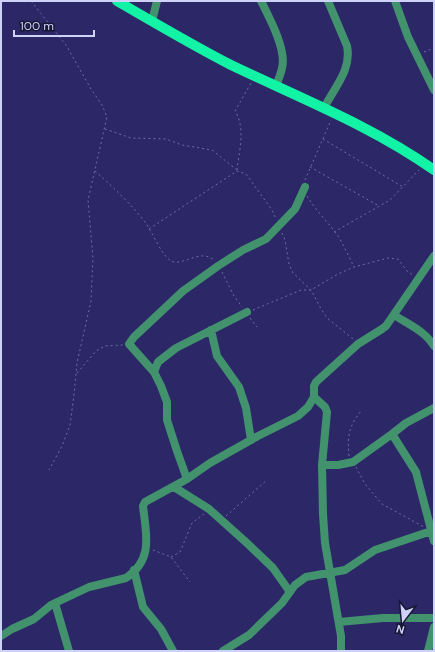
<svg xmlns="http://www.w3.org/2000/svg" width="435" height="652" font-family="'DM Sans',sans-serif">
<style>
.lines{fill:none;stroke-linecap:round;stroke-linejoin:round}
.path{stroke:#6e6da3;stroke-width:1;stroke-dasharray:2 3;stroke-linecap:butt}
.minor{stroke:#42936d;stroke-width:8}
.major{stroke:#13f3a5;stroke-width:10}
</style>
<rect width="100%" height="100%" fill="#2c2868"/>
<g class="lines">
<!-- path -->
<path class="path" d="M31 1 66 45 91 89 102 105 107 117 88 200 93 258 91 301 77 363 74 395 70 425 62 446 49 470
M424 52 434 48
M105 129 131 138 166 139 182 145 212 150 237 170
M323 139 403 187
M310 167 379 206
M237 170C239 151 246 128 235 111L251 83
M95 171C113 187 130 203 145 222 152 231 161 255 171 261 183 267 201 247 215 261
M305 180 331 120
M307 196C316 211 328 222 338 236 344 246 349 257 354 267
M149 229 237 171 246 174 272 210 276 219
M334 232 390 200 419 170
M282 233 285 240 289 264 293 273 311 290 320 307 327 318 353 339
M222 272 234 296 242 307
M253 310 301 290H311L338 274 354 267 388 258 398 259 407 271 413 275
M250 318 257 327
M77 373 96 351 105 346 123 345
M349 456C347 436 349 425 362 410
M356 467 365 484 382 504 424 527
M226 516 267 480
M153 550 171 557 190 582
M171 557 180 552 192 523 204 514"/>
<!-- minor -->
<path class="minor" d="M261 1C269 17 287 50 282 68 281 74 278 80 276 86
M395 1 408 37 434 90
M152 21 157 1
M324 108C334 88 352 70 347 46L328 1
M394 315C408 324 425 331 434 346
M211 330 217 356 239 387 246 408 251 440
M154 372 129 344 134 337 183 291 218 266 243 250 266 239 295 209 305 187
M314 397 325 407 327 412 322 465 323 514 325 543 341 636V651
M392 434 416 472 434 541
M322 465H338L353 462 392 434 406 423 434 408
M187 479 177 451 167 420V402L161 386 154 372 158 362 176 348 247 312
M174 487 209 509 248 544 273 568 290 592
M134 570 143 607 161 629 173 651
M55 603 69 651
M339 622 383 618H434
M1 636 12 629 34 619 51 605 55 603 89 587 126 578C154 559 146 534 143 506L145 502 187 479 210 463 258 436 298 416 308 407 314 397V386L316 382 358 344 382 329 386 326 434 256
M223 651 249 635 282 603 295 585 306 577 345 570 375 550 434 530
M428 651 434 627"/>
<!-- major -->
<path class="major" d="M117 1C155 23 192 45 231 65 300 98 372 126 434 170"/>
</g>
<!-- border -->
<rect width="435" height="652" fill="none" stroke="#ced2f9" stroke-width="4"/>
<!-- north arrow -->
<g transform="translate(403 620) rotate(196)" stroke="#171733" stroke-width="3" paint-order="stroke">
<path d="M0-3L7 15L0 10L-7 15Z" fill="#ced2f9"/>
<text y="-6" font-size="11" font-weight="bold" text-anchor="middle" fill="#ced2f9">N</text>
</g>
<!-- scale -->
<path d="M14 30v6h80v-6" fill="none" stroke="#ced2f9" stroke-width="2"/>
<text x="20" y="30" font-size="12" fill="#ced2f9" stroke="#171733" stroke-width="3" paint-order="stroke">100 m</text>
</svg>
